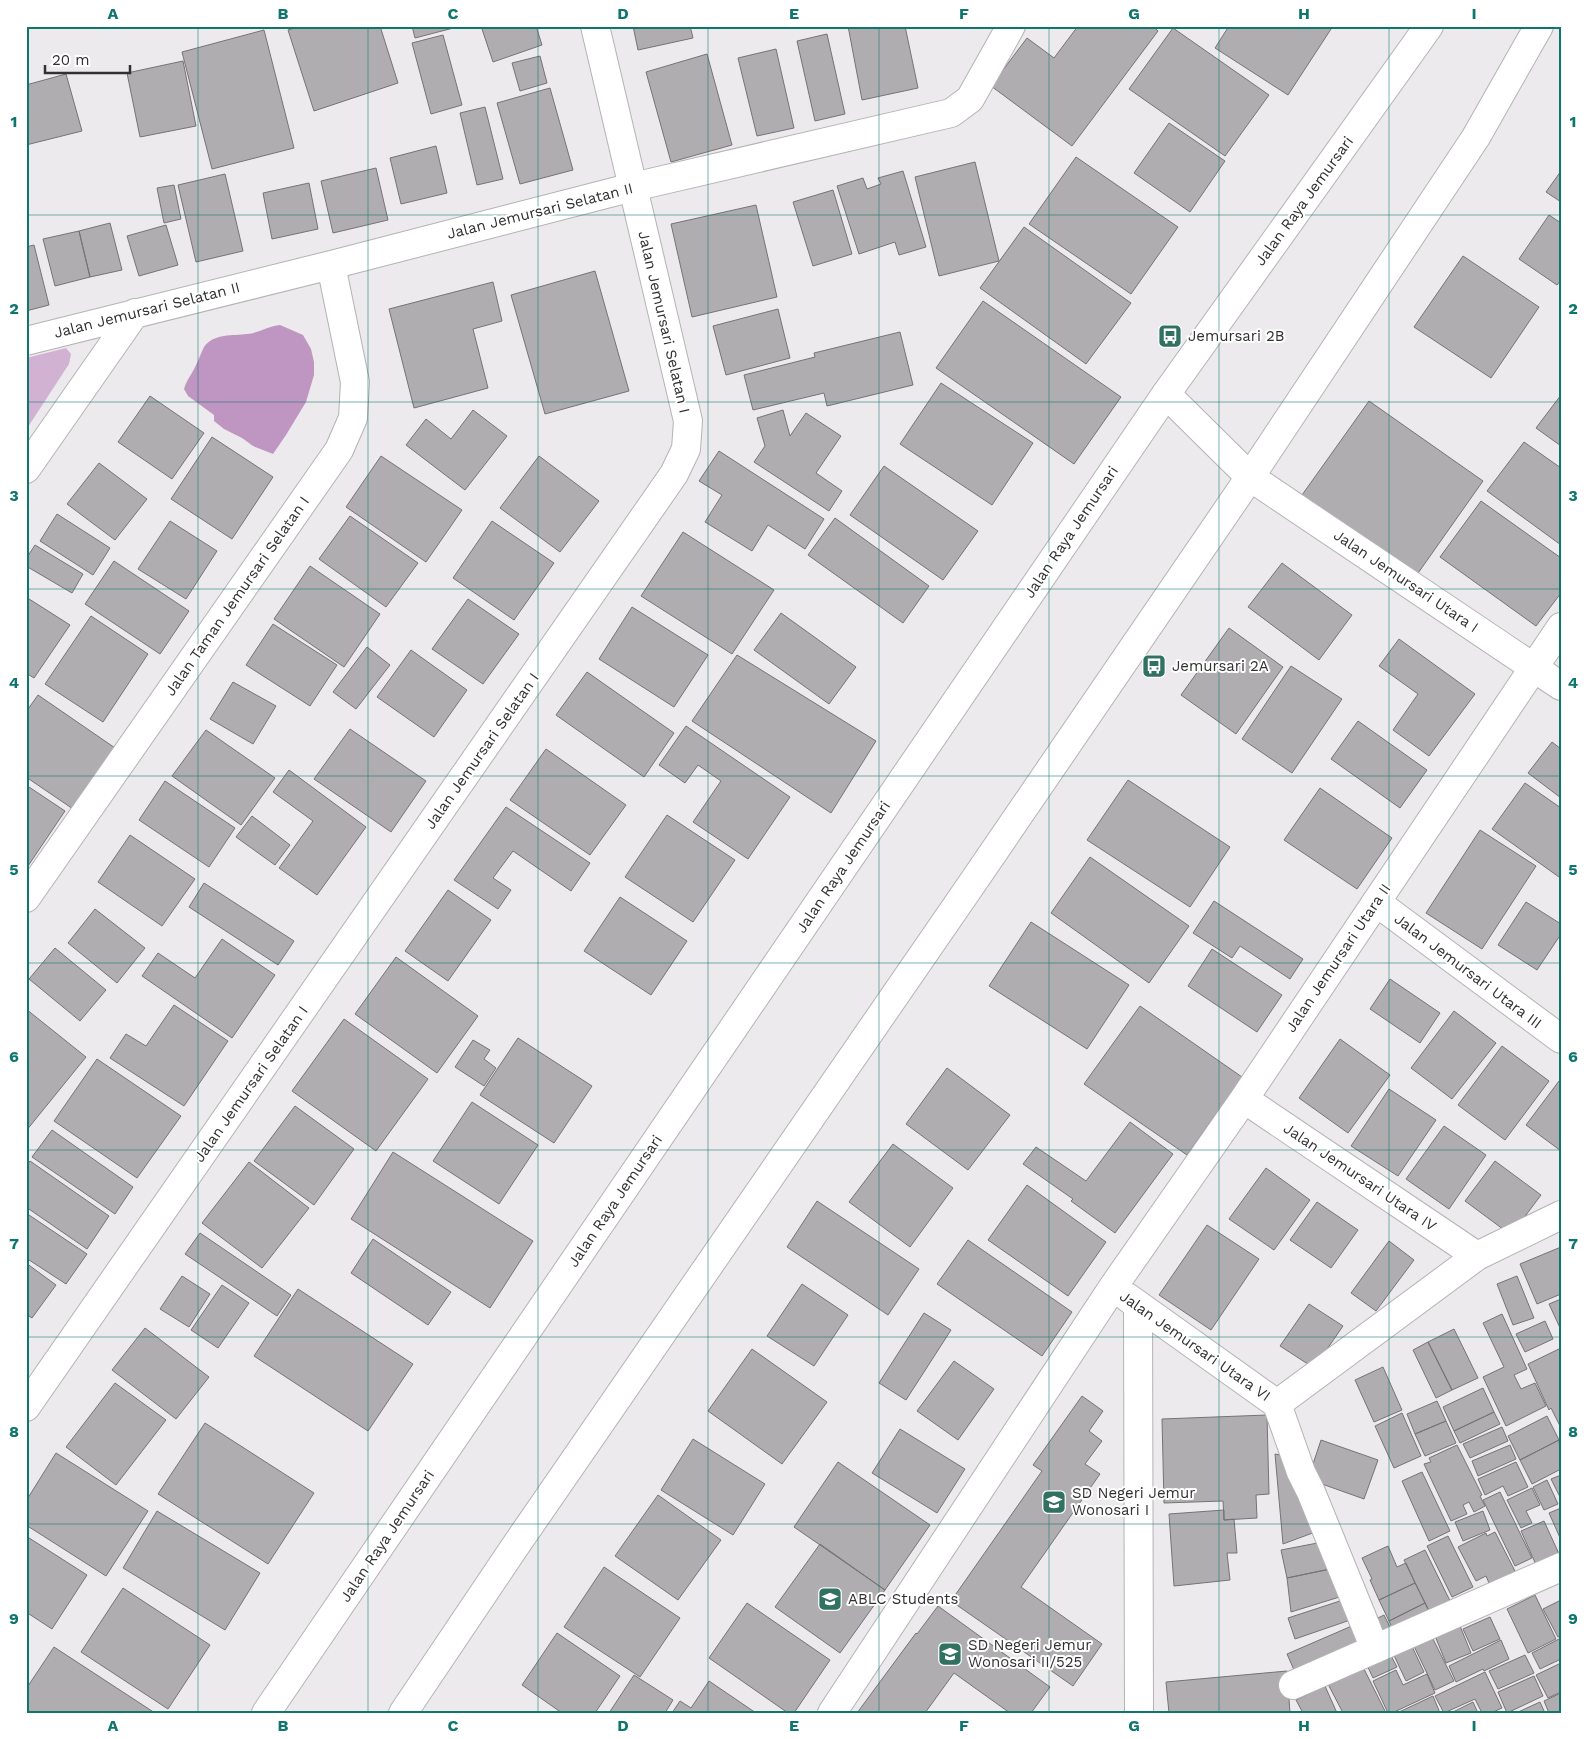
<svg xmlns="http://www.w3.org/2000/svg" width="1587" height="1739" font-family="'Work Sans',sans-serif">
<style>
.green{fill:#d2b2d3}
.water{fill:#bf96c1}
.building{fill:#b0adb0;stroke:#757375}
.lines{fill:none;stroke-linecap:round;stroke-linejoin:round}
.minor-casing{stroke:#b5b2b5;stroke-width:30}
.primary-casing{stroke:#b5b2b5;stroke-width:30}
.minor{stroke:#fff;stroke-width:28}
.primary{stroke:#fff;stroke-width:28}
.grid{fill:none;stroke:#0f766e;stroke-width:1;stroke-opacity:0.55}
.labels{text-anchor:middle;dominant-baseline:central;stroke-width:4;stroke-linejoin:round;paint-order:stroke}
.street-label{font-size:15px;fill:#323132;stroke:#fff}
.poi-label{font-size:15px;fill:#323132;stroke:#fff;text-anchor:start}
.neatline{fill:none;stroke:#0f766e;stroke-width:2}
.grid-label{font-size:16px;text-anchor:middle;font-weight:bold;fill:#0f766e}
</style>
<rect width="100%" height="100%" fill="#edeaed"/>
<!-- green -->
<path class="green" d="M66 348 71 354 69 364 26 430V358Z"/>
<!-- water -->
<path class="water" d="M280 325 303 335 311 349 314 362V375L306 402 286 435 273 454 253 446 242 438 224 429 214 421V415L188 396 184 389C187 379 192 374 196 365 199 359 201 353 204 347 214 333 233 336 247 334 259 333 268 326 280 325Z"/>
<!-- building -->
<path class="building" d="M301 26H380L398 83 314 111 288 30Z
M412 26H461L415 38Z
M481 26H536L542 45 493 62Z
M633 26H690L693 38 638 50Z
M848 26H905L918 88 862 100Z
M1078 26H1153L1158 31 1072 146 991 86 1027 38 1054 58Z
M1229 26H1333L1288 95 1215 48Z
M1173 28 1269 95 1225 156 1129 89Z
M264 30 294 148 212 169 182 52Z
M827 34 845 114 815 121 797 41Z
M443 35 462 105 431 114 412 43Z
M776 49 794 128 757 136 738 58Z
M707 54 732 145 671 162 646 72Z
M540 56 547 83 520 91 512 63Z
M183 61 196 126 140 137 127 73Z
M66 74 82 131 26 145V85Z
M550 88 573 170 520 184 497 103Z
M485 107 503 179 477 185 460 113Z
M1169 123 1225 161 1190 212 1134 173Z
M436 146 447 193 401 204 390 158Z
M1076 157 1178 227 1131 294 1029 224Z
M975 162 999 261 939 276 915 177Z
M376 168 388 220 333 233 321 181Z
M903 171 926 247 899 255 895 242 859 254 837 186 863 178 867 189 881 184 878 178Z
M1561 171V202L1546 192Z
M225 174 243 251 196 262 178 185Z
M309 183 318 229 272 239 263 193Z
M174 185 181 219 164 223 157 188Z
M833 190 852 254 813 266 793 202Z
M756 205 777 297 692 317 671 224Z
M1549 215 1561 223V280L1557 285 1519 259Z
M110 223 122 270 90 277 79 231Z
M166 225 178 265 139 276 127 236Z
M1024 227 1131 303 1086 364 980 288Z
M79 231 90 277 55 286 43 239Z
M34 245 49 305 26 311V247Z
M1463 256 1539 307 1491 378 1414 327Z
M595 271 629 391 545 414 511 295Z
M493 282 502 321 473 329 488 388 414 408 389 309Z
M983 301 1121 397 1074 464 936 368Z
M778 309 790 358 726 375 713 326Z
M900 332 913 385 827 406 824 393 753 410 744 375 815 357 814 353Z
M941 383 1033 443 992 505 900 444Z
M1561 395V446L1536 428Z
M150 396 204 433 172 479 118 442Z
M1369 401 1483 481 1416 576 1302 495Z
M473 410 507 436 465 490 406 445 426 419 451 439Z
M783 410 790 436 806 413 841 436 816 473 842 491 829 511 754 462 765 446 757 418Z
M212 437 273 477 232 539 171 499Z
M1524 442 1561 468V545L1487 491Z
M719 451 824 519 805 549 768 525 752 551 705 522 722 495 699 481Z
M381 456 462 510 426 562 346 507Z
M539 456 599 501 560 552 500 508Z
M99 463 147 499 115 540 67 504Z
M884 466 978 531 943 580 850 515Z
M1481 501 1561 558V593L1536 626 1440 557Z
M57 514 110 548 93 575 40 541Z
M350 516 418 563 386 607 319 559Z
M835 518 929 586 903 623 808 555Z
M170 521 217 551 186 599 138 569Z
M492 521 554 563 514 620 453 578Z
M683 532 774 590 732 654 641 596Z
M35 545 83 574 72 593 26 566V559Z
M114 561 189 611 160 654 85 604Z
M1282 563 1352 615 1319 660 1248 607Z
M310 566 380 614 344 667 274 619Z
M26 597 70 625 34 678 26 673Z
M468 599 519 634 483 684 432 649Z
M632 607 708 655 674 707 599 659Z
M781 613 856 667 829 704 754 650Z
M91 616 148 654 103 722 45 684Z
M273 624 337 665 310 706 246 665Z
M1229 628 1283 667 1236 734 1181 695Z
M1399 639 1475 694 1429 756 1393 730 1418 694 1379 666Z
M367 647 390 665 356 709 333 692Z
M411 650 467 690 434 737 377 697Z
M737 655 876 741 831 813 692 721Z
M1291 666 1342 699 1292 773 1242 739Z
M587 672 674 733 644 777 556 715Z
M233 682 276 706 253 744 210 719Z
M38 695 118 750 76 811 26 777V712Z
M1358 721 1427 770 1400 808 1331 759Z
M686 726 790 797 748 859 693 822 721 781 698 765 685 783 659 765Z
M350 729 426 781 391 832 314 779Z
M206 730 275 778 241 825 172 776Z
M1552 742 1561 749V798L1528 773Z
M546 749 626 805 590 855 510 800Z
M289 770 366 827 317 895 279 868 313 821 273 792Z
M1128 780 1230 847 1190 907 1087 840Z
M165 781 235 828 209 867 139 820Z
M1525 783 1561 808V874L1559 877 1492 829Z
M26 785 65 811 26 869Z
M1320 788 1392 838 1357 889 1284 840Z
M506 807 590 863 571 891 513 851 493 878 511 890 498 909 454 880Z
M667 815 735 860 693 922 625 877Z
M252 816 290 845 275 865 236 837Z
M1480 830 1536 866 1482 949 1426 913Z
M130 835 195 879 162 926 98 882Z
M1090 857 1189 926 1149 983 1051 913Z
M204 883 294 941 278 965 189 907Z
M448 890 491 920 448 981 405 951Z
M620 897 687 941 651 995 584 951Z
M1214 901 1303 959 1290 979 1240 946 1232 958 1193 933Z
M1526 902 1561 924V934L1537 970 1498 945Z
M95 909 145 948 117 983 68 943Z
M1031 922 1129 985 1087 1049 989 986Z
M222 939 275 975 232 1038 142 976 158 953 195 978Z
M55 948 106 990 80 1021 29 979Z
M1212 949 1282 995 1257 1032 1188 986Z
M396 957 478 1016 437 1073 355 1014Z
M1390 979 1440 1013 1420 1043 1370 1009Z
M174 1005 228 1041 184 1106 110 1058 126 1034 146 1046Z
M1140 1006 1242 1077 1187 1155 1084 1084Z
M26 1009 86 1057 26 1131Z
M1454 1011 1496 1043 1452 1099 1411 1068Z
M344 1019 428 1079 376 1151 292 1091Z
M518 1038 592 1086 554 1143 480 1095Z
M1340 1039 1390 1075 1348 1133 1299 1098Z
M473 1040 490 1050 484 1059 496 1068 484 1086 455 1067Z
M1502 1046 1549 1081 1505 1140 1458 1105Z
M97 1059 181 1116 137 1178 54 1121Z
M947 1068 1010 1115 968 1170 906 1124Z
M1559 1081 1561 1082V1151L1526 1125Z
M1389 1089 1436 1120 1398 1176 1351 1146Z
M472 1102 538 1145 499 1204 433 1161Z
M295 1106 354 1149 314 1205 254 1161Z
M1130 1122 1173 1154 1115 1233 1071 1201 1073 1199 1023 1164 1036 1147 1086 1181Z
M1444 1126 1486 1155 1449 1209 1406 1179Z
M52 1130 133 1187 115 1214 32 1157Z
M893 1144 953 1188 910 1247 849 1202Z
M393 1152 533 1241 490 1308 351 1219Z
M30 1161 109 1216 87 1249 26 1207V1166Z
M1495 1161 1541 1195 1511 1235 1465 1201Z
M249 1162 309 1208 262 1268 202 1223Z
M1266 1168 1310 1200 1274 1250 1229 1219Z
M1027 1185 1106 1242 1068 1296 988 1240Z
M817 1201 919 1269 888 1315 787 1247Z
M1317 1202 1358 1230 1331 1268 1290 1240Z
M26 1213 87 1254 66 1284 26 1258Z
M1207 1225 1259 1259 1211 1330 1159 1295Z
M200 1233 291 1295 277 1316 185 1254Z
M373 1239 451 1292 428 1325 351 1273Z
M968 1240 1072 1312 1042 1356 937 1284Z
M1389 1241 1414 1260 1376 1311 1351 1293Z
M1561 1247V1294L1537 1304 1520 1264Z
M26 1263 56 1285 32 1318 26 1314Z
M182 1276 210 1294 189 1327 160 1309Z
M1517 1276 1534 1318 1513 1325 1497 1284Z
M802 1284 848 1315 814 1366 767 1336Z
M222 1285 249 1303 218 1348 191 1330Z
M298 1289 413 1364 368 1431 254 1356Z
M1561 1299V1330L1549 1304Z
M1309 1304 1343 1326 1314 1368 1280 1346Z
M924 1313 951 1330 906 1400 879 1383Z
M1502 1314 1527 1369 1514 1375 1521 1389 1535 1383 1546 1406 1506 1426 1483 1377 1504 1367 1483 1323Z
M1545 1321 1553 1339 1525 1352 1516 1334Z
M145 1328 209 1377 176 1419 112 1370Z
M1454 1329 1478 1378 1452 1390 1428 1342Z
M1428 1342 1452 1390 1436 1398 1413 1350Z
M1561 1348V1426H1560L1551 1408 1549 1410 1528 1364Z
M752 1349 827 1402 782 1464 708 1411Z
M954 1361 994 1389 958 1440 917 1411Z
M1383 1367 1402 1410 1374 1422 1355 1380Z
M115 1383 166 1420 116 1485 66 1447Z
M1483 1388 1494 1412 1454 1431 1443 1407Z
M1082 1396 1103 1411 1089 1431 1102 1441 1085 1464 1100 1474 1021 1587 1102 1644 1073 1686 951 1601 1042 1471 1033 1465Z
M1437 1401 1446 1421 1415 1434 1407 1414Z
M1494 1412 1500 1424 1460 1443 1454 1431Z
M1402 1413 1421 1456 1394 1468 1375 1426Z
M1267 1415 1269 1494 1256 1495 1257 1518 1224 1520 1223 1501 1164 1503 1162 1419Z
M1547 1416 1559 1440 1520 1460 1508 1436Z
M1446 1421 1456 1443 1425 1456 1415 1434Z
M205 1423 314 1493 268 1564 158 1494Z
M1502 1427 1508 1441 1470 1458 1463 1444Z
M900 1429 965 1469 937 1513 872 1473Z
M693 1439 765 1484 733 1535 661 1490Z
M1321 1440 1378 1460 1364 1499 1308 1479Z
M1559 1440 1561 1469 1532 1484 1520 1460Z
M1457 1445 1482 1495 1480 1496 1485 1506 1474 1512 1469 1502 1463 1505 1467 1514 1451 1521 1424 1464 1431 1462 1429 1458Z
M1510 1445 1516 1459 1478 1476 1472 1461Z
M56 1453 148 1511 106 1576 26 1525V1501Z
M1275 1454 1295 1458 1318 1531 1283 1544Z
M838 1462 930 1525 885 1590 794 1527Z
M1516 1462 1528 1487 1508 1496 1503 1486 1485 1495 1478 1479Z
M1422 1472 1450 1531 1429 1541 1402 1481Z
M1561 1475V1499L1551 1479Z
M1547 1480 1558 1504 1544 1510 1533 1487Z
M1532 1488 1540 1505 1526 1511 1532 1523 1521 1528 1507 1500Z
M1500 1492 1532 1558 1515 1566 1483 1500Z
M658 1495 721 1540 678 1600 615 1556Z
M1561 1508V1540L1549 1513Z
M1224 1510V1520L1234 1519 1237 1553H1227L1230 1580 1174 1586 1169 1514Z
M157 1511 260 1573 225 1630 123 1568Z
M1483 1511 1490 1530 1463 1541 1455 1522Z
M1544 1521 1560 1556 1537 1567 1521 1531Z
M1495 1532 1518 1577 1492 1590 1486 1576 1476 1581 1458 1547 1486 1533 1487 1536Z
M26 1536 87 1575 52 1629 26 1612Z
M1448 1536 1473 1587 1452 1597 1427 1546Z
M1328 1541 1335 1568 1287 1578 1281 1550Z
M820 1544 885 1590 840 1653 775 1607Z
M1388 1546 1397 1567 1406 1563 1415 1583 1379 1600 1370 1580 1372 1579 1362 1558Z
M1425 1550 1454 1609 1433 1619 1404 1560Z
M604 1567 680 1618 640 1677 564 1627Z
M1335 1568 1346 1595 1291 1612 1287 1578Z
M1415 1583 1425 1603 1389 1621 1379 1600Z
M123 1588 210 1645 168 1709 81 1652Z
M1535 1595 1556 1639 1528 1653 1507 1609Z
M1349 1598 1356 1618 1295 1639 1288 1618Z
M1561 1600V1636L1558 1637 1543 1609Z
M747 1603 830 1660 794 1713H788L709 1658Z
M1425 1603 1433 1619 1396 1636 1389 1621Z
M938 1606 1050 1687 1031 1713H1010L954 1673 925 1713H857L916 1633 917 1634Z
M1384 1615 1394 1635 1377 1643 1368 1623Z
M1490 1617 1500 1639 1473 1651 1463 1629Z
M1458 1621 1471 1653 1446 1663 1433 1631Z
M1361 1622 1372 1647 1298 1679 1287 1654Z
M557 1633 620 1676 595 1713H562L522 1685Z
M1430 1633 1454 1681 1435 1690 1412 1642Z
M1561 1638V1659L1540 1669 1532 1653Z
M1409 1640 1424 1672 1406 1681 1391 1649Z
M1501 1640 1509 1659 1484 1671 1483 1669 1456 1682 1449 1666Z
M54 1647 155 1713H32L26 1709V1689Z
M1389 1652 1397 1667 1373 1678 1366 1663Z
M1525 1655 1534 1673 1498 1689 1489 1671Z
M1561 1663V1692L1548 1698 1536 1675Z
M1363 1667 1386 1713H1343L1328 1684Z
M1396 1670 1403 1685 1427 1674 1435 1693 1392 1713H1388L1373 1681Z
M1287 1671 1290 1713H1169L1166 1682Z
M1485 1672 1502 1708 1491 1713H1482L1475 1699 1444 1713 1435 1696Z
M634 1675 673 1700 665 1713H609Z
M1534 1676 1543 1696 1507 1713 1498 1692Z
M709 1681 756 1713H672L680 1701 691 1708Z
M1325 1686 1337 1713H1303L1296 1700Z
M1561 1693V1713H1549L1544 1701Z
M1433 1696 1440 1713H1397Z
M1473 1702 1478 1713H1451Z
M1540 1702 1545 1713H1516Z"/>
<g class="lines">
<!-- minor casing -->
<g class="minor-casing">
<path id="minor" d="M26 341 331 265 633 187 951 113 970 99 1011 26
M1166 394 1250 477 1561 686
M26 469 135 313
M26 898 339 450 353 418 355 382 331 265
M1376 902 1561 1039
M1244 1099 1477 1256
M1127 1297 1277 1404
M1138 1305 1139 1713
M1277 1404 1477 1256 1561 1215
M1277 1404 1301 1472 1311 1492 1375 1649
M26 1407 674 474 686 449 688 421 595 26
M1293 1685 1561 1567
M832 1713 1113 1287 1244 1099 1561 627"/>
</g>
<!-- primary casing -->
<g class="primary-casing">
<path id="primary" d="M266 1713 1166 394 1429 26
M403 1713 514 1548 969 888 1250 477 1476 137 1539 26"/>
</g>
<!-- minor -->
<use href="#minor" class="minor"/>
<!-- primary -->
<use href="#primary" class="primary"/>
</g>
<!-- grid -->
<path class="grid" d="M198 26V1713M368 26V1713M538 26V1713M708 26V1713M879 26V1713M1049 26V1713M1219 26V1713M1389 26V1713M26 215H1561M26 402H1561M26 589H1561M26 776H1561M26 963H1561M26 1150H1561M26 1337H1561M26 1524H1561"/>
<!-- icons -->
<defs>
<g id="bus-square" transform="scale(1.25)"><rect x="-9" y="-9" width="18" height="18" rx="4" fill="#307162" stroke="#fff"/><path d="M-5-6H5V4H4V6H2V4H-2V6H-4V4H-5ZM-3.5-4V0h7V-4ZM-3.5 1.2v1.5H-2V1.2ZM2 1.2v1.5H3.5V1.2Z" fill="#fff"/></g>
<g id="school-square" transform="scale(1.25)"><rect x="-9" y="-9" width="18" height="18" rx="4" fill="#307162" stroke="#fff"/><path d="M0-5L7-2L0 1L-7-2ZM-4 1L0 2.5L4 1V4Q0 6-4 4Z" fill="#fff"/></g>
</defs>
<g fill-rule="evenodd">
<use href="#bus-square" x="1170" y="336"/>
<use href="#bus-square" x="1154" y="666"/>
<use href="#school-square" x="1054" y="1502"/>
<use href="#school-square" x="830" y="1599"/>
<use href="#school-square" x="950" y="1654"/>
</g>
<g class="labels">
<!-- street labels -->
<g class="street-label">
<text transform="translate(1304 201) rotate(-54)">Jalan Raya Jemursari</text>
<text transform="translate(540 211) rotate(-14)">Jalan Jemursari Selatan II</text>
<text transform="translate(147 310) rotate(-14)">Jalan Jemursari Selatan II</text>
<text transform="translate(664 322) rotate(77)">Jalan Jemursari Selatan I</text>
<text transform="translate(1071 532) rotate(-56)">Jalan Raya Jemursari</text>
<text transform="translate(1406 581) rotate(34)">Jalan Jemursari Utara I</text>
<text transform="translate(237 596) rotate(-55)">Jalan Taman Jemursari Selatan I</text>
<text transform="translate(482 751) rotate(-55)">Jalan Jemursari Selatan I</text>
<text transform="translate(843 867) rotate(-56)">Jalan Raya Jemursari</text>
<text transform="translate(1338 958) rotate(-56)">Jalan Jemursari Utara II</text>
<text transform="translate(1468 971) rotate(37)">Jalan Jemursari Utara III</text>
<text transform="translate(251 1084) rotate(-55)">Jalan Jemursari Selatan I</text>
<text transform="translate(1360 1177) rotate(34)">Jalan Jemursari Utara IV</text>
<text transform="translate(615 1201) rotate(-56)">Jalan Raya Jemursari</text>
<text transform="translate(1195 1346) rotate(35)">Jalan Jemursari Utara VI</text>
<text transform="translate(387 1536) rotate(-56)">Jalan Raya Jemursari</text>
</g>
<!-- poi labels -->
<g class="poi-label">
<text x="1188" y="336">Jemursari 2B</text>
<text x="1172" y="666">Jemursari 2A</text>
<text x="1072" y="1493">SD Negeri Jemur<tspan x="1072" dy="17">Wonosari I</tspan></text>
<text x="848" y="1599">ABLC Students</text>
<text x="968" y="1645">SD Negeri Jemur<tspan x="968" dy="17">Wonosari II/525</tspan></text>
</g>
</g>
<!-- border -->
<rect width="1587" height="1739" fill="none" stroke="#ffffff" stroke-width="55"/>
<!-- scale -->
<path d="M45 65v8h85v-8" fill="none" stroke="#323132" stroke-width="2.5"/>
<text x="52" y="65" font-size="15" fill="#323132" stroke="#ffffff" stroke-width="4" paint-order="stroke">20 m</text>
<rect x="28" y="28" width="1532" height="1684" class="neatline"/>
<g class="grid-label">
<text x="113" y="19">A</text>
<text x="283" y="19">B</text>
<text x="453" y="19">C</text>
<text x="623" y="19">D</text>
<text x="794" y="19">E</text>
<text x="964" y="19">F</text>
<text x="1134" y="19">G</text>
<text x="1304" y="19">H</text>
<text x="1474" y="19">I</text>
<text x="14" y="127">1</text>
<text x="1573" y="127">1</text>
<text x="14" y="314">2</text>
<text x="1573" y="314">2</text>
<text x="14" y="501">3</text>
<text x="1573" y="501">3</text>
<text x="14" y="688">4</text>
<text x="1573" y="688">4</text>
<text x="14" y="875">5</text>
<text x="1573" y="875">5</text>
<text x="14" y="1062">6</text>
<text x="1573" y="1062">6</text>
<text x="14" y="1249">7</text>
<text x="1573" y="1249">7</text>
<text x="14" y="1437">8</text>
<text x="1573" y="1437">8</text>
<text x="14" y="1624">9</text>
<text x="1573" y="1624">9</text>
<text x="113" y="1731">A</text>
<text x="283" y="1731">B</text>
<text x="453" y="1731">C</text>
<text x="623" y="1731">D</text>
<text x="794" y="1731">E</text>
<text x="964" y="1731">F</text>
<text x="1134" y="1731">G</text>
<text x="1304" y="1731">H</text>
<text x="1474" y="1731">I</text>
</g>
</svg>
